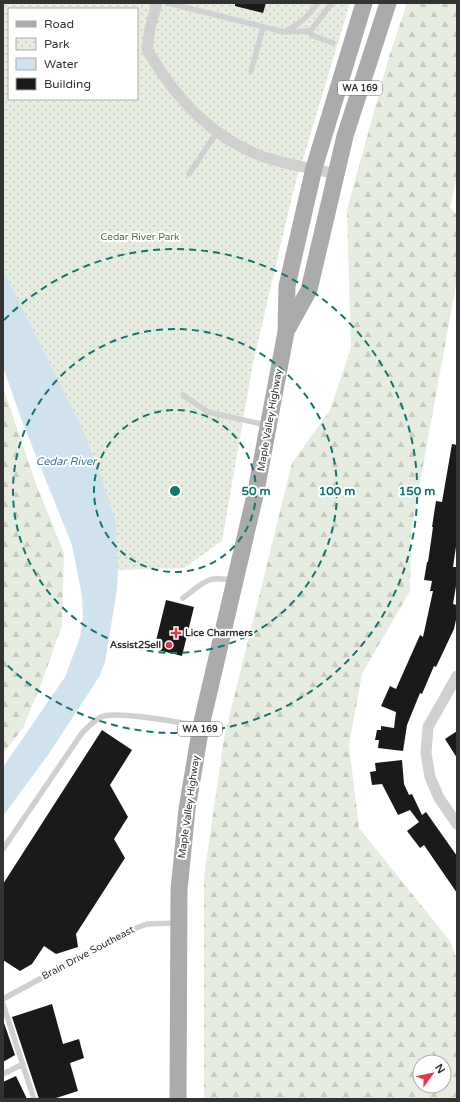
<svg xmlns="http://www.w3.org/2000/svg" width="460" height="1102" font-family="'Varela Round',sans-serif">
<style>
.forest{fill:url(#forest-firs);fill-rule:evenodd}
.park{fill:url(#park-dots);fill-rule:evenodd}
.water{fill:#cfe2ee}
.building{fill:#1a1a1a}
.lines{fill:none;stroke-linecap:round;stroke-linejoin:round}
.lane{stroke:#d0d0d0;stroke-width:5.5}
.street{stroke:#d0d0d0;stroke-width:11}
.primary{stroke:#ababab;stroke-width:17}
.ring{fill:none;stroke:#0f766e;stroke-width:2;stroke-dasharray:7 5}
.poi-dot{fill:#e63946;stroke:#fff;stroke-width:1.5}
.labels{text-anchor:middle;dominant-baseline:central;stroke-width:4;stroke-linejoin:round;paint-order:stroke}
.shield{fill:#fff;stroke:#707070;stroke-width:1}
.shield-label{font-size:9px;font-weight:bold;fill:#333}
.park-label{font-size:10px;fill:#56703f;stroke:#fff}
.street-label{font-size:10px;fill:#333;stroke:#fff}
.poi-label{font-size:10px;font-weight:bold;fill:#333;stroke:#fff;text-anchor:start}
.water-label{font-size:11px;font-style:italic;fill:#3f7597;stroke:#fff}
.centre{fill:#0f766e;stroke:#fff;stroke-width:2}
.ring-label{font-size:12px;text-anchor:middle;font-weight:bold;fill:#0f766e;stroke:#fff;stroke-width:4;stroke-linejoin:round;paint-order:stroke}
</style>
<defs>
<pattern id="forest-firs" width="22" height="20" patternUnits="userSpaceOnUse"><rect width="22" height="20" fill="#e6ecdf"/><path d="M5 1l3.5 6h-7zM16 11l3.5 6h-7z" fill="#c6cbc0"/></pattern>
<pattern id="park-dots" width="8" height="8" patternUnits="userSpaceOnUse"><rect width="8" height="8" fill="#e6ecdf"/><path d="M2 2h.1M6 6h.1" fill="none" stroke="#c6cbc0" stroke-width="1.8" stroke-linecap="round"/></pattern>
</defs>
<rect width="100%" height="100%" fill="#fff"/>
<!-- forest -->
<path class="forest" d="M407 3H457V177L450 207 457 215V279L411 532 410 591 362 674 349 745 359 828 450 941 457 960V1099H204V877L224 738 292 463 330 410 351 348 347 210 389 57ZM420 1062H444V1086H420Z
M3 387 36 484 64 553 62 625 41 685 23 728 3 754Z"/>
<!-- park -->
<path class="park" d="M3 3H350L293 192 253 363 222 541 184 568 117 570 116 523 3 270ZM9 9H137V99H9Z"/>
<!-- water -->
<path class="water" d="M3 270 81 426 104 484 116 523 118 573 117 589 105 662 99 677 48 755 3 816V767L65 677 80 637 83 618 82 596 72 545 22 421 3 367Z"/>
<!-- building -->
<path class="building" d="M235 3H266L263 13 235 6Z
M452 444 457 445V540L453 567H457V580L453 604 457 605V615L454 629 436 667 434 666 422 694 420 693 407 725 403 751 378 748 379 740H375L377 730H381V726L394 728 396 712 381 706 390 686 396 689 420 635 423 637 433 591H430L432 581 424 580 427 562H428L433 527H432L436 501 442 502Z
M166 600 194 607 182 656 154 649Z
M102 730 132 750 110 785 128 817 114 839 125 858 76 934 78 947 56 954 44 946 32 964 20 971 3 960V884Z
M457 731V758L445 739Z
M402 760 404 784 409 795 412 794 422 815 426 812 457 856V893L424 845 420 848 407 831 419 822 410 810 398 815 382 784 372 785 370 772 376 771 375 763Z
M52 1004 63 1044 79 1039 84 1058 70 1063 78 1091 53 1099H39L12 1017Z
M3 1020 15 1055 3 1062Z
M16 1076 27 1099H3V1082Z"/>
<g class="lines">
<!-- lane -->
<path class="lane" d="M168 3 284 32 307 31 312 29 332 3
M286 31C300 24 308 16 318 3
M307 31 314 36 333 43
M251 71 263 28
M189 174 217 132
M183 395 208 412 266 425
M183 598C204 583 207 574 234 581
M3 849 82 733C88 727 93 721 101 717 116 710 181 723 200 726
M3 999 128 931 147 924 178 923
M3 1004 34 1099
M3 1074 23 1064"/>
<!-- street -->
<path class="street" d="M157 3 150 28 147 49C174 97 212 138 264 157 288 165 312 168 336 174
M457 676 428 727 426 753 430 777 439 798 457 824"/>
<!-- primary -->
<path class="primary" d="M288 328 309 290 345 136 388 3
M178 1099 179 890 187 809 201 726 256 491 286 332 287 286 314 168 364 3"/>
</g>
<!-- distance rings -->
<g class="ring">
<circle cx="175" cy="491" r="81"/>
<circle cx="175" cy="491" r="162"/>
<path d="M4 320A242 242 0 1 1 4 662"/>
</g>
<!-- markers -->
<g class="poi-dot">
<path d="M174 627h4v4h4v4h-4v4h-4v-4h-4v-4h4z"/>
<circle cx="169" cy="645" r="4"/>
</g>
<g class="labels">
<!-- shield labels -->
<g class="shield">
<rect x="338" y="81" width="44" height="14" rx="3"/>
<rect x="178" y="722" width="44" height="14" rx="3"/>
</g>
<g class="shield-label">
<text x="360" y="88">WA 169</text>
<text x="200" y="729">WA 169</text>
</g>
<!-- park labels -->
<g class="park-label">
<text x="140" y="237">Cedar River Park</text>
</g>
<!-- street labels -->
<g class="street-label">
<text transform="translate(270 420) rotate(-80)">Maple Valley Highway</text>
<text transform="translate(189 807) rotate(-82)">Maple Valley Highway</text>
<text transform="translate(88 953) rotate(-28)">Brain Drive Southeast</text>
</g>
<!-- poi labels -->
<g class="poi-label">
<text x="185" y="633">Lice Charmers</text>
<text x="161" y="645" text-anchor="end">Assist2Sell</text>
</g>
<!-- water labels -->
<g class="water-label">
<text x="66" y="461">Cedar River</text>
</g>
</g>
<circle cx="175" cy="491" r="6" class="centre"/>
<g class="ring-label">
<text x="256" y="495">50 m</text>
<text x="337" y="495">100 m</text>
<text x="417" y="495">150 m</text>
</g>
<!-- border -->
<rect width="460" height="1102" fill="none" stroke="#333333" stroke-width="8"/>
<!-- legend -->
<rect x="8" y="8" width="130" height="92" fill="#ffffff" stroke="#adadad"/>
<rect x="16" y="21" width="20" height="6" fill="#ababab" stroke="#adadad"/>
<text x="44" y="28" font-size="12" fill="#333333">Road</text>
<rect x="16" y="38" width="20" height="12" fill="url(#park-dots)" stroke="#adadad"/>
<text x="44" y="48" font-size="12" fill="#333333">Park</text>
<rect x="16" y="58" width="20" height="12" fill="#cfe2ee" stroke="#adadad"/>
<text x="44" y="68" font-size="12" fill="#333333">Water</text>
<rect x="16" y="78" width="20" height="12" fill="#1a1a1a" stroke="#adadad"/>
<text x="44" y="88" font-size="12" fill="#333333">Building</text>
<!-- north arrow -->
<g transform="translate(432 1074) rotate(57)"><circle r="19" fill="#ffffff" stroke="#adadad"/>
<path d="M0-3L7 15L0 10L-7 15Z" fill="#e63946"/>
<text y="-6" font-size="11" font-weight="bold" text-anchor="middle" fill="#333333">N</text>
</g>
</svg>
